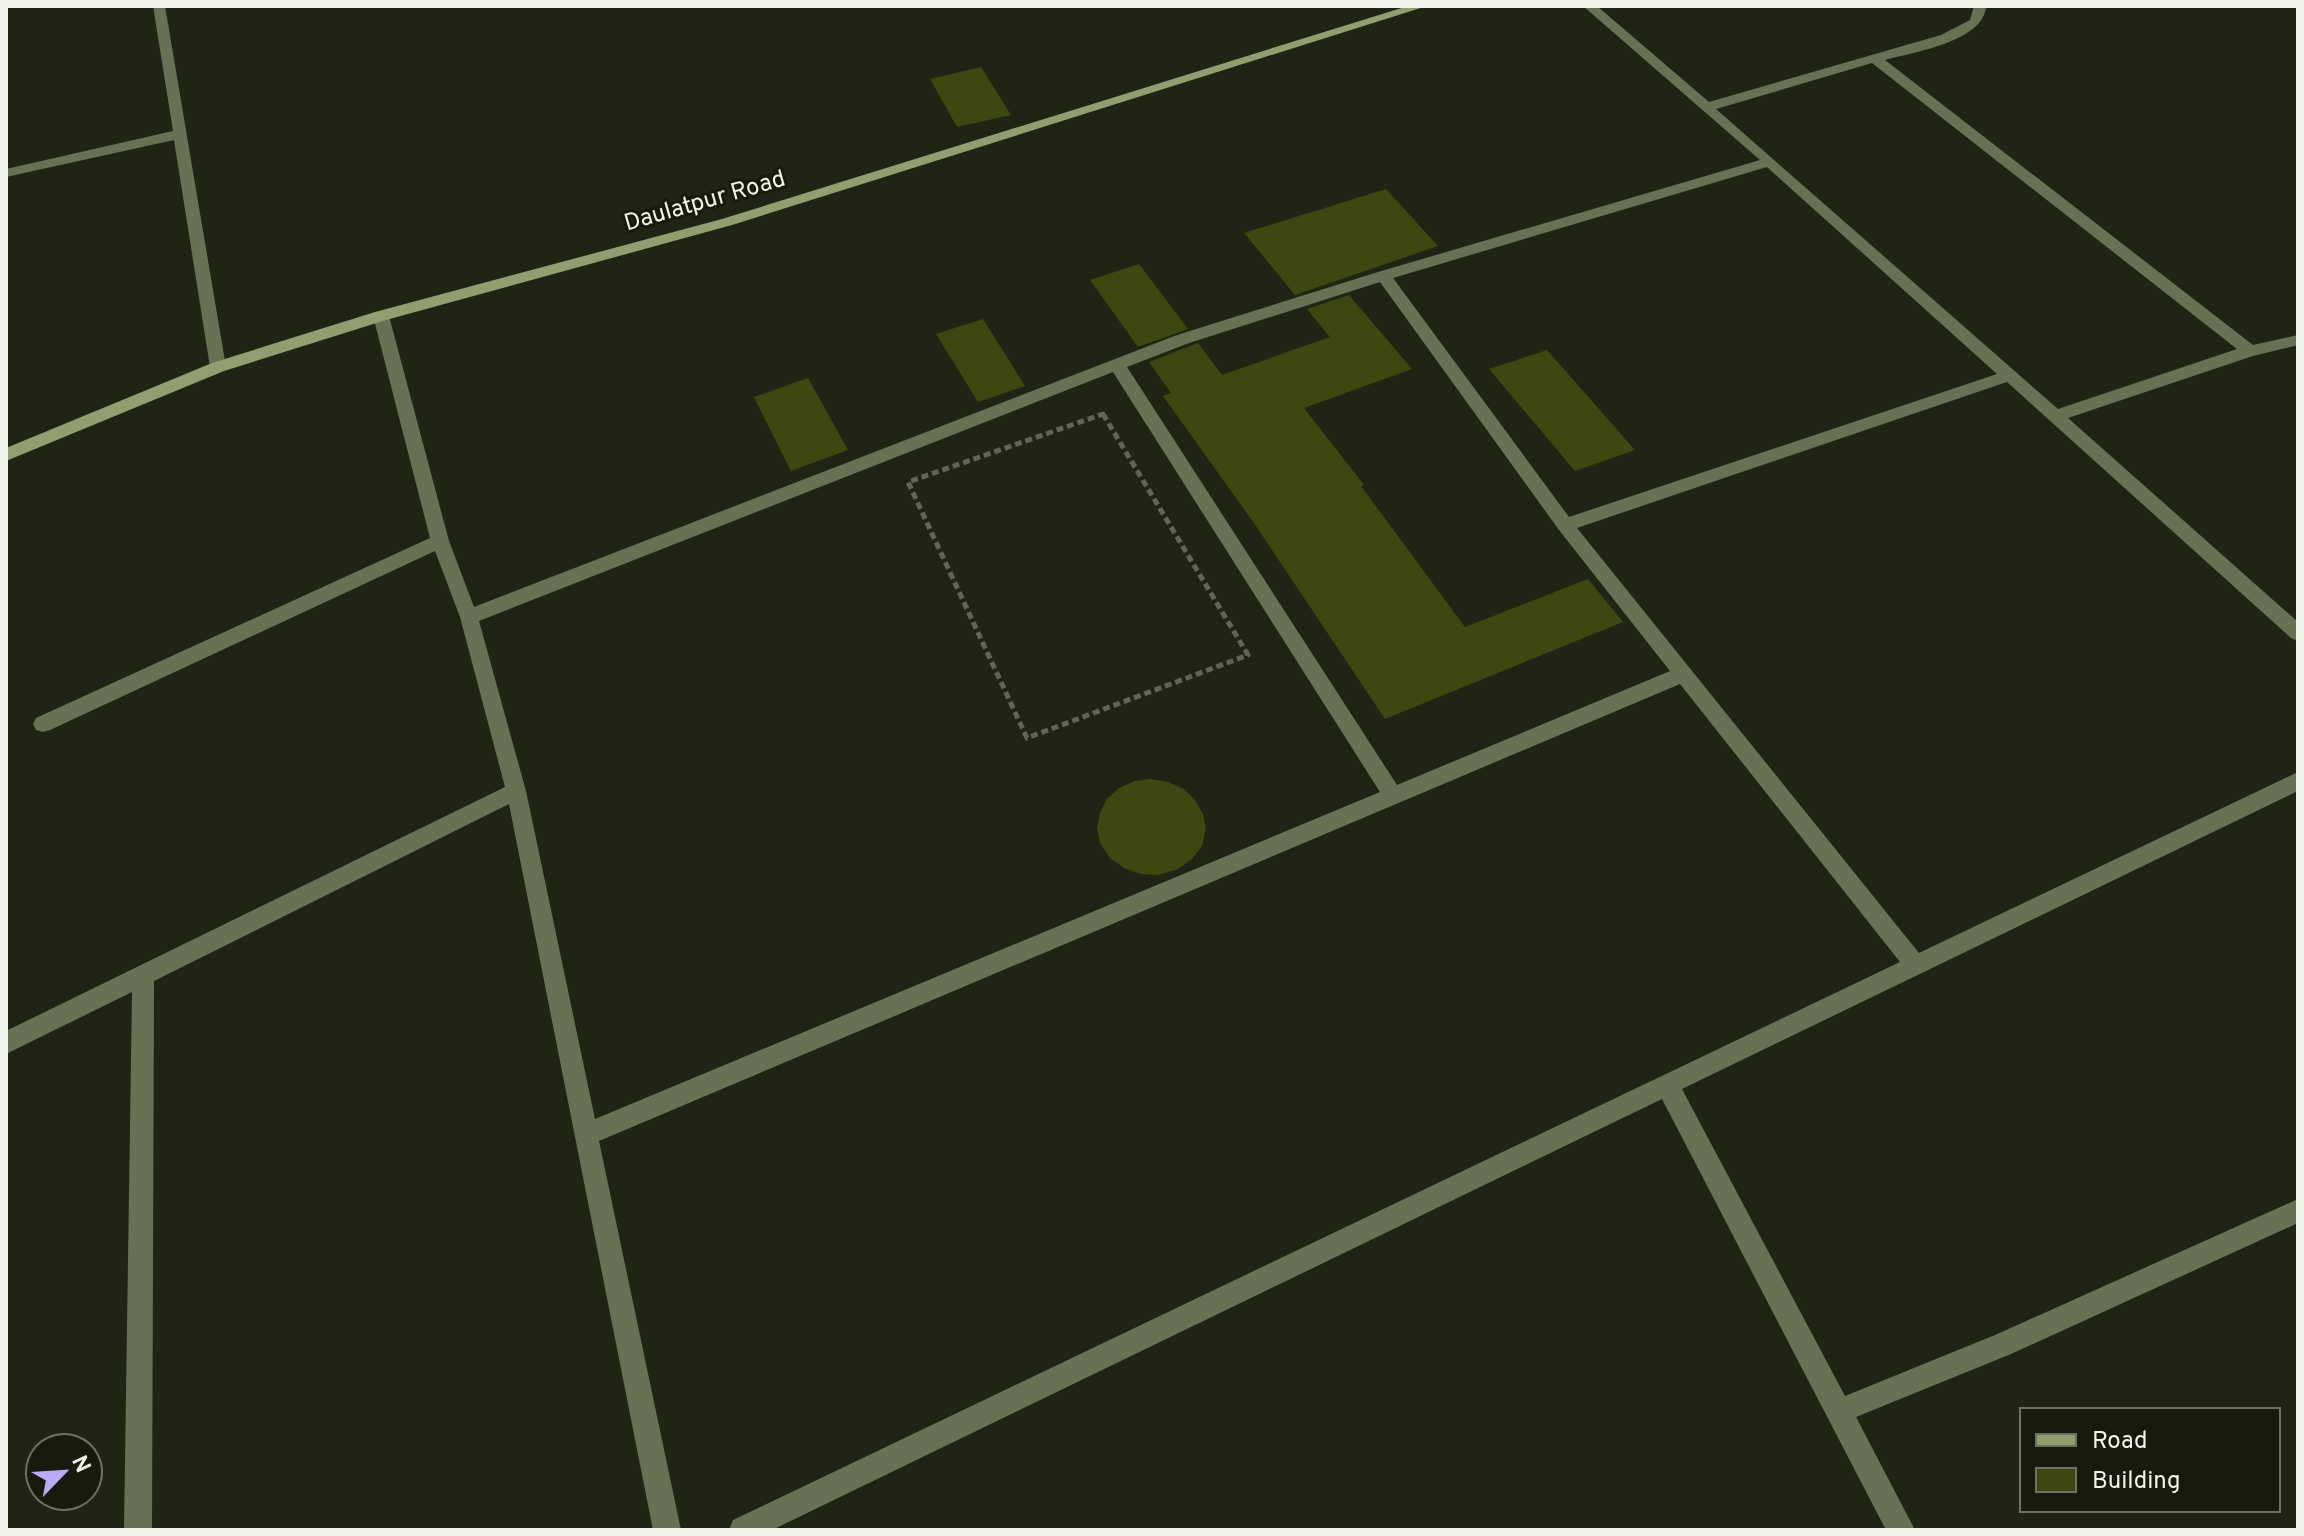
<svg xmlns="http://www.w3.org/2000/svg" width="2304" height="1536" font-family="Overpass,sans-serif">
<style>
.building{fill:#3c480f}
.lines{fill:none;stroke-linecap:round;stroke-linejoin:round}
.path{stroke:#616457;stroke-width:5;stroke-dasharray:7 4;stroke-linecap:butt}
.street{fill:#687154;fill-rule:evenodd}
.secondary{fill:#919e6f;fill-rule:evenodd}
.labels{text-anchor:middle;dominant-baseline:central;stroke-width:6;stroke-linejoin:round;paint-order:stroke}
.far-street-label{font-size:24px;fill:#f1f4ea;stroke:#171a0c}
</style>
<rect width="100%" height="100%" fill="#202415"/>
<!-- building -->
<path class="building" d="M981 67 1011 115 957 127 930 79Z
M1386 189 1438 246 1295 295 1244 233Z
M1139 264 1188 329 1138 347 1090 280Z
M1349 295 1412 369 1304 408 1364 485 1361 486 1465 627 1588 579 1623 622 1385 719 1256 526 1163 396 1171 393 1149 362 1198 343 1222 375 1330 337 1307 309Z
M983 319 1025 386 978 402 936 334Z
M1547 350 1635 450 1575 471 1489 369Z
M808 378 848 450 791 471 754 397Z
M1151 779 1168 782 1184 789 1195 800 1203 814 1206 829 1202 846 1192 859 1178 869 1159 875 1141 874 1124 868 1110 858 1100 843 1097 828 1100 813 1107 799 1119 788 1135 781Z"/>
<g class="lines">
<!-- path -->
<path class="path" d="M1103 414 1248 655 1027 738 908 482Z"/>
<!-- street -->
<path class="street" d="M153 6H165L226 367 218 373 210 367 174 140 6 177V169L173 131Z
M1583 6H1597L1709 102 1941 35 1970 20 1974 6H1986C1984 42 1913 52 1885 60L2253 345 2298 335V345L2253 356 2068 418 2298 622V641L2291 638 2007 382 1577 528 1919 953 2298 772V791L1682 1089 1845 1396 1995 1335 2298 1199V1223L2011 1354 1856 1417 1915 1530H1886L1662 1099 772 1530H729L733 1520 1900 962 1680 684 599 1141 681 1530H653L509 804 154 981 152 1530H124L132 992 6 1054V1031L505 787 460 617 435 551 50 730 43 732 36 730 33 724 36 718 430 538 373 316 375 312 381 311 389 316 449 541 474 607 1177 335 1378 272 1760 160ZM1872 63 2237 349 2058 409 1716 109ZM1767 167 1997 374 1569 517 1393 278ZM1380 282 1559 530 1670 671 1397 785 1127 367 1189 343ZM1113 372 1380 792 595 1119 526 791 479 621Z"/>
<!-- secondary -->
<path class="secondary" d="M1408 6H1427L732 225 386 320 224 371 6 461V448L212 363 375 312 722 219Z"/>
</g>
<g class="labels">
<!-- far-street labels -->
<g class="far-street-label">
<text transform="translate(705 202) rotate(-16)">Daulatpur Road</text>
</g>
</g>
<!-- border -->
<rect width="2304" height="1536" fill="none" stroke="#f1f4ea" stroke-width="16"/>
<!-- legend -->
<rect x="2020" y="1408" width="260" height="104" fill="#171a0c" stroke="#6e7165" stroke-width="2"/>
<rect x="2036" y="1434" width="40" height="12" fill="#919e6f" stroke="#6e7165" stroke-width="2"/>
<text x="2092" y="1448" font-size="24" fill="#f1f4ea">Road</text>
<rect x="2036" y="1468" width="40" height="24" fill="#3c480f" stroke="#6e7165" stroke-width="2"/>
<text x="2092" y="1488" font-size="24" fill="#f1f4ea">Building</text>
<!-- north arrow -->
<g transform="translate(64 1472) rotate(65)"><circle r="38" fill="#171a0c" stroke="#6e7165" stroke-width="2"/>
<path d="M0-6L14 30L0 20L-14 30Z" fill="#bbaaf6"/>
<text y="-12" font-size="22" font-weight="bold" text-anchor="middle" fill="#f1f4ea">N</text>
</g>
</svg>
